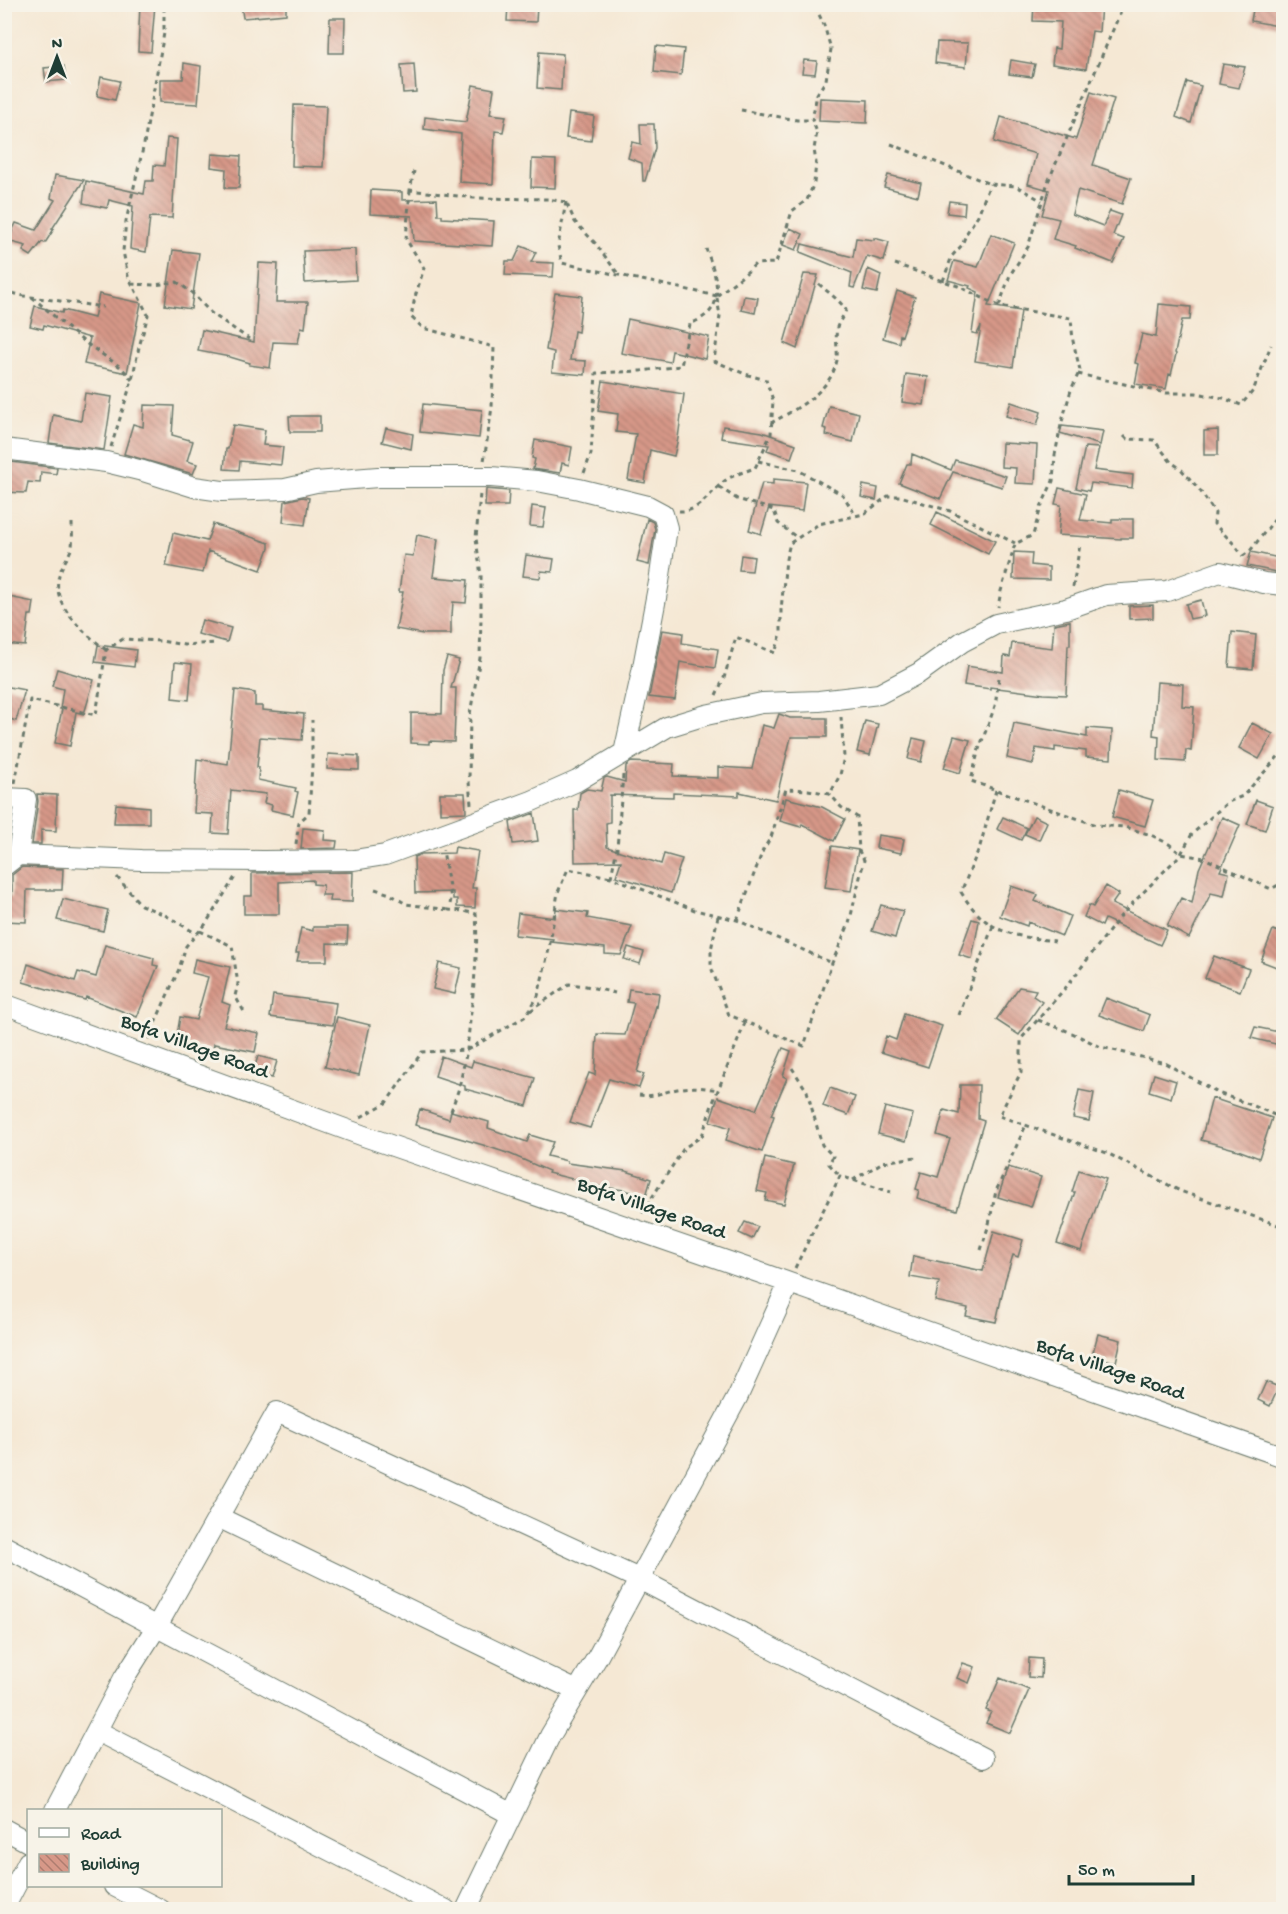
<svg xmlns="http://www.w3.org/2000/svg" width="1288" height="1914" font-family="'Gochi Hand',sans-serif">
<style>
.building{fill:url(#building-back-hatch)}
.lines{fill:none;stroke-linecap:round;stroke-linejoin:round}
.minor-casing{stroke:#6a796c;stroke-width:22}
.path{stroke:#6a796c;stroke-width:3;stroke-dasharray:4.5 4.5;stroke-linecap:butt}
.minor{stroke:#fff;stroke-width:20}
.labels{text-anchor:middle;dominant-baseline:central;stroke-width:6;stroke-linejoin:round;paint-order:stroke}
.street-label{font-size:21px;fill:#1f3d34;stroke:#f7f3e8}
</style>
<defs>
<pattern id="building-back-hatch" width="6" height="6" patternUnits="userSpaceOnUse" patternTransform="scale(1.5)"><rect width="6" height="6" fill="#d79888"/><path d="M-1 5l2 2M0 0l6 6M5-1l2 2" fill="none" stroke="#ae7d70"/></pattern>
</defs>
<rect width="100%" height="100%" fill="#f7f3e8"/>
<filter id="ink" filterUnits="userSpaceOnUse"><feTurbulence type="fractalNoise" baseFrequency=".0167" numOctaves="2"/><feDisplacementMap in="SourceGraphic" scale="12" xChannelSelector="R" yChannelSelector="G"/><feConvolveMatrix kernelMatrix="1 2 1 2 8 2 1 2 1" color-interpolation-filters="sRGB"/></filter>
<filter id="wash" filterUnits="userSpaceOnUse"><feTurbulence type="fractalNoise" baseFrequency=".008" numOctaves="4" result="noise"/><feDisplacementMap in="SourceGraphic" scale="24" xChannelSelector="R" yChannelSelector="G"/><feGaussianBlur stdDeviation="1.35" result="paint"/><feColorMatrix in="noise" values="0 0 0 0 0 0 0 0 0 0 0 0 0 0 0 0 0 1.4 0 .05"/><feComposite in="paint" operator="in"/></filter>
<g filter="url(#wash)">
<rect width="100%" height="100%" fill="#f5e8d4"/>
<g id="blocks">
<!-- building -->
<path class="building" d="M140 4H155L151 52 138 51Z
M241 4H286V14L243 18Z
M1034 4H1101L1099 32 1092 31 1086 69 1052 64 1054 48 1059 49 1061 22 1033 21Z
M1254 4H1271L1284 7V27L1251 21Z
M508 5 537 6 536 22 507 21Z
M330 18H345L344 53H329Z
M937 42 968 43 966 67 935 63Z
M656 46 684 49 681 75 654 72Z
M539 52 563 54 561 90 537 88Z
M804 60 817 61 815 74 802 73Z
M1011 60 1035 64 1032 77 1009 74Z
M184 63 201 66 198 104 160 102V79H183Z
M414 64 416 92 403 93 401 65Z
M1223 64 1245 67 1239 88 1219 84Z
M64 66 66 80 46 82 44 68Z
M101 77 120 81 115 100 97 96Z
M1187 82 1201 86 1191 123 1176 117Z
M473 85 494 89 490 114 506 116 503 132 495 131 493 184 459 182 461 134 424 129 425 117 466 122Z
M1091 92 1114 99 1093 165 1131 178 1122 204 1078 190 1072 214 1103 226 1110 211 1121 215 1113 235 1124 239 1113 263 1075 248 1076 246 1053 239 1059 219 1042 215 1049 190 1028 184 1036 154 994 142 1001 117 1076 139Z
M820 98 868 100 867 123 819 121Z
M294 105 326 106 323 167 292 166Z
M569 113 594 116 591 141 566 138Z
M640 124H654L655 148 645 181H643L642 163 628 158 632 142 641 144Z
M167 138 177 139 172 218 150 217 146 252 130 249 133 206 109 200 107 208 83 203 86 181 144 194 146 181H153L154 165 164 166Z
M212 154 241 156 239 188H225L226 169 211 167Z
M532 159 556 160 555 188 531 187Z
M55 175 84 180 52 229H54L45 243 42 242 31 256 23 251 26 246 8 241 16 223 36 230 55 200 51 198Z
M888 175 921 183 918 196 884 187Z
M371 190 402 192V200L437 199 438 215H442V218L494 221 492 246 414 241 412 216 370 214Z
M949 201 965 203 964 215 947 213Z
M790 228 803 234 796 250 783 245Z
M991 234 1014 243 988 306 1021 311 1013 367 975 361 981 326 977 334 972 333 978 292 969 288 970 286 948 280 954 261 978 267Z
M856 238 874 240V238L889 242 884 261 867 256 854 288 850 287 852 273 800 252 802 244 853 257Z
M521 246 536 252 531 262 554 263 553 277 505 275 506 261H514Z
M355 249 356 280 305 283 303 251Z
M173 250 199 253 191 309 165 305Z
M259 263 278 264 276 302H308L305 328 301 327 298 343 273 342 270 368 249 365 250 363 230 357 198 351 202 330 254 342Z
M868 269 881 275 877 293 863 290Z
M804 274 818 275 797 349 784 343Z
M897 291 915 297 902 336 900 335 899 343 883 338Z
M555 293 582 296 578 332 574 331 570 360 586 361 585 375 552 372 554 352 546 350Z
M99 294 141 303 127 373 84 364 90 338 44 325 43 329 30 326 35 306 62 313 63 310 94 318Z
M744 296 758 298 755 313 741 310Z
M1159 304 1191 307 1190 320H1182L1175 353 1176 354 1171 375 1169 374 1166 389 1135 384 1139 364 1135 363 1142 334 1156 337Z
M628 319 709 337 705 359 672 351 670 362 621 353Z
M906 374 928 377 924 405 902 402Z
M603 381 684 394 678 438 674 456 650 450 645 483 628 480 636 434 616 432 618 414 598 411Z
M85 393 112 397 104 450 49 443 53 415 81 421Z
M1011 402 1041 412 1037 425 1006 416Z
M423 404 482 410 479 438 420 432Z
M144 405 174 406 172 435 193 441 187 461 197 464 193 474 124 454 133 424 143 427Z
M829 406 859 413 853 442 826 435 827 429 823 428Z
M289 416H320V432H290Z
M233 425 265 430 263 445 283 447 281 465 240 461 239 470 224 469 226 449H228Z
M723 426 762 432 796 444 791 458 767 450 769 445 721 438Z
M1062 426 1103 431 1100 445 1060 433Z
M386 428 413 434 411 449 382 442Z
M1218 430V455H1204V431Z
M535 440 572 447 569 465 562 463 560 473 533 469 535 459 532 458Z
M1002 443 1037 445 1035 484 1015 483 1016 468 1001 467Z
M1085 447 1099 448 1094 470 1133 475 1132 488 1091 483 1089 491 1076 488Z
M912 454 951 470 955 460 1006 476 1002 487 953 472 940 499 899 483 907 464H911Z
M4 461 57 468 56 474 41 472 40 483 28 482 26 493 4 492Z
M773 479 806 482 802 511 769 507 761 534 749 530 762 483 773 484Z
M863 485 878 488 876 500 861 497Z
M1059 488 1086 494 1080 520 1112 523V519H1133V538H1121V539L1058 535 1061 505 1055 504Z
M486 489 509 491 508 506H485Z
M302 497 309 498 305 525 283 522 285 501Z
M532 506 546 508 543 527 530 526Z
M937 512 995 541 988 554 931 525Z
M647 519 653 522 655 529 649 565 637 562Z
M213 524 269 543V548L261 570 208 551 203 573 166 566 173 533 207 541Z
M417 535 438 539 433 577 468 580 466 603 453 602 452 616H451V634H423L396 629 403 592H399L404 555 413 556Z
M1014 552 1032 553 1031 565 1049 567V580L1013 579Z
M1251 552 1284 559 1281 573 1247 566Z
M526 555 554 559 552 572 541 571 540 578 523 576Z
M741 555 754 557 752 571 739 570Z
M9 597 34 602 32 615H29L25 646 4 644V625Z
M1201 600 1205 616 1190 619 1186 604Z
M1153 605V618L1129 619V606Z
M202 620 231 628 227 642 198 634Z
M1070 621V645H1068L1066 695 1044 694 990 687V689L964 685 967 666 1003 672 1004 656 1010 657 1012 643 1052 648 1054 624Z
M662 630 683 633 682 643 718 649 715 668 680 662 675 700 649 697Z
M1232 632 1256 635 1253 669 1229 667Z
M98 645 136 650 134 667 95 662Z
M447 657 459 660 451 688H456L454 742 429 741V744L411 743V713L442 714 443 670Z
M175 662 192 664 189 700 172 698Z
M57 669 94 680 84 714 76 712 70 746 55 743 62 709H60L63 689 52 686Z
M1157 682 1183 684 1182 706 1194 707 1191 751 1186 750 1185 762 1158 760 1159 736 1153 735Z
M4 686 25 690 16 721 4 717Z
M235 690 255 693V706H262V710L304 714 302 740 260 737 257 767H259L258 780 296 788 295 791 298 792 293 815 271 810 272 805 264 803 266 794 231 790 228 834 212 833 213 814 194 813 197 759 228 764Z
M779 714 790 718H827V737H791L776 800 739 792V796L673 793V797L610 795V822L606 823 607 847 661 864 664 854 682 859 671 893 616 876 621 861 575 862 574 810H578L580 793 587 789 601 791 604 778 607 777 625 782 626 766 631 762 674 764 673 776 718 778V767L752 769 762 725 774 728Z
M865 721 878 724 870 755 857 752Z
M1014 723 1087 737V728L1112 730 1111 759 1086 757V751L1055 747V751L1036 748 1033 764 1007 758Z
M1252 723 1273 734 1259 759 1239 748Z
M954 736 970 740 960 773 944 768Z
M913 738 926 741 921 762 908 759Z
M328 754 359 756V770L327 769Z
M1119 790 1153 800 1145 826 1112 817Z
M440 793H465L466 812 440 813Z
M37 794 57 795 56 831 41 830V844H32L38 801Z
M786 798 822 807 845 819 834 841 802 824 801 827 780 821Z
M1256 800 1273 806 1265 830 1247 824Z
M116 804 149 807V823H114Z
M534 813 538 841 513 844 510 822Z
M1034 816 1047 822 1039 840 1025 834Z
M1003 817 1027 828 1021 840 997 829Z
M1222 817 1240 825 1220 871 1229 873 1224 896 1211 893 1189 938 1167 926 1181 898 1192 903 1199 869Z
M303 828 325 830 324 840 337 841 336 848 301 849Z
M878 835 904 839 901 853 876 848Z
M832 846 858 850 851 891 825 887Z
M455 847 478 851 472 888H476L475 908 457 907V899H453V892L415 893 414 857 421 854 454 853Z
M22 867 63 869 62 890H27L26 922 4 921V897H12V875Z
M353 872 352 902 329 901 330 895H322L323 885 313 884V880L279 882V914H244V896H252V873Z
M1011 886 1038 895 1035 901 1070 916 1062 936 1028 922 1027 926 1000 916Z
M1106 886 1119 894 1112 904 1167 930 1160 945 1105 919 1102 926 1084 917 1089 905 1093 907Z
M63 899 108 910 103 931 57 920Z
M881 905 903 911 895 938 872 931Z
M556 909 588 913 587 918 632 926 621 955 605 954V948L552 942 553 939 515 935 518 913 555 918Z
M972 919 979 921 972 959 959 955Z
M313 927H348L347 944 327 943V961H297L299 953H296L301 928 313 931Z
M1273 930 1284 934V957L1279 968 1261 961Z
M105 945 154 958 153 965 158 966 137 1017 86 997 85 1000 23 982 28 964 75 981 78 972 96 977Z
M628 947 644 952 640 964 624 959Z
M1214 956 1249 969 1240 991 1205 978Z
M195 959 230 967 222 1002 230 1005 224 1026 259 1033 255 1052 214 1044 213 1050 176 1042 180 1017 196 1020 208 977 192 973Z
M439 963 461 968 455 994 433 989Z
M1019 987 1036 990 1033 996 1042 1002 1019 1035 996 1020Z
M629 989 659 993 657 1007 656 1006 637 1072 644 1074 639 1088 609 1079 590 1128 570 1122 589 1073 595 1075 597 1034 625 1035 634 1003 627 1002Z
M273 995 336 1003 333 1025 270 1017Z
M1106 998 1150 1015 1144 1031 1099 1015Z
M904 1014 942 1026 928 1067 881 1052 886 1036 896 1040Z
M337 1017 370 1025 359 1075 325 1067Z
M1255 1027 1284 1033V1046L1251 1038Z
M783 1048 791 1051 783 1076 787 1078 771 1115 774 1116 762 1152 726 1140 730 1128 710 1121 718 1097 756 1110Z
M258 1056 277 1061 272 1078 253 1073Z
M441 1056 471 1067 473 1061 535 1078 527 1106 465 1089V1086L435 1076Z
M1154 1074 1176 1081 1171 1098 1149 1091Z
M960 1085H979L978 1119 984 1121 957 1210 917 1198 919 1190 916 1189 921 1172 938 1177 950 1139 937 1135 944 1110 959 1114Z
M830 1088 855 1097 848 1115 823 1106Z
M1079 1090 1094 1093 1089 1121 1073 1118Z
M1212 1098 1272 1118 1259 1158 1238 1150 1201 1140Z
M885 1107 913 1114 906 1141 878 1134Z
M420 1109 449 1119 451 1111 489 1122 488 1128 527 1142 530 1135 553 1142 547 1156 567 1161V1163L626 1171 651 1179 646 1196 624 1190 581 1184V1181L548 1173 549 1171 510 1154 483 1145 415 1125Z
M765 1158 794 1165 784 1204 765 1200 767 1193 757 1191Z
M1008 1167 1041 1177 1031 1207 998 1197Z
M1079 1170 1106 1179 1081 1251 1057 1243 1075 1192H1072Z
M745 1222 758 1227 752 1239 739 1233Z
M994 1231 1023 1240 1018 1257 1013 1255 1005 1281 996 1322 966 1316 968 1308 935 1301 939 1282 910 1277 913 1256 983 1271Z
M1098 1334 1121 1340 1116 1362 1092 1356Z
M1266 1382 1279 1387 1270 1406 1258 1400Z
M1029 1658 1042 1659 1041 1678 1028 1677Z
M963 1663 975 1667 969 1683 957 1678Z
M1000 1678 1029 1690 1010 1733 986 1723 991 1712 986 1710Z"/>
</g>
</g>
<g filter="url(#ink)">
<use href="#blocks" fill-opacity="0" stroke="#6a796c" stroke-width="1.5"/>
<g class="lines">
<!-- minor casing -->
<g class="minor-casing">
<path id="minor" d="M4 449 106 462 143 471 194 487 222 491 285 489 316 482 378 477H491L537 481 579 489 648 506 663 514 667 528 659 582 642 672 624 753
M4 798 26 799 18 855 4 866
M18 855 141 860 263 861 354 860 385 855 532 801 577 781 667 727 706 715 762 703 819 701 879 694 919 673 962 642 996 624 1066 609 1106 595 1167 591 1220 572 1264 583 1284 585
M4 1004 364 1136 758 1272 1284 1457
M218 1517 577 1691
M4 1546 512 1815
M97 1731 446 1910
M55 1810 124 1678 157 1626 277 1412 639 1579 983 1758
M4 1829 28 1842
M114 1886 161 1910
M4 1908 28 1862
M466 1910 550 1736 598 1656 738 1396 789 1283"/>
</g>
<!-- path -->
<path class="path" d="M741 110 797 120H812
M891 144 990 184 1016 186 1042 201
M414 171 410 190 474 198 548 199 566 202
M410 190 406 239 424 268 415 297 411 317 423 328 494 347 492 407 484 461
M566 202 558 246 562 263 717 296
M567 204 575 222 595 243 619 275
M895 264 958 286 999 306 1071 318 1073 341 1080 370 1071 390 1061 425 1055 455 1053 481 1041 507 1033 535 1015 544 1001 591 998 607
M943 281 952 256 962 245 966 234 978 215 990 184
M131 284 154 285 177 282 191 292 211 313 249 339
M4 291 24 296 103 307
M717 296C730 284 744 277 755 264L776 263 792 211 807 200 814 183 816 163 814 149 817 132 812 120 817 94 826 80 831 49 824 25 814 4
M32 297 83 341 122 368 132 380
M999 306 1010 275 1028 247 1048 182 1124 4
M1078 374 1166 393H1196L1223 398 1241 405 1253 391 1271 345
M771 423C796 409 831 392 837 360 838 350 835 337 837 327 839 322 844 315 846 310 839 299 828 293 818 283
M1124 436 1127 439 1154 440 1171 462 1180 468 1199 489 1215 513 1214 524 1234 544 1243 556
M111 447 132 380 139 347 148 315 128 276 123 251 126 221 144 144 164 33V4
M758 461 798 470 843 495 856 516
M584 473 591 454 596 373 641 371 681 366 690 324C695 322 701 319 706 315 726 300 713 267 706 249
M719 487 737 499 774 510 778 523 796 537
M679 511C701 513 712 488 729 478 737 474 746 471 755 468L771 434 773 400 766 380 745 374 714 361 720 316 717 298
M72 523C72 531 73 539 72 546 70 555 63 563 60 572 48 604 84 632 106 650
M1243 556 1250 551 1282 510 1284 511
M1073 587 1080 544
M999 678 995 706 978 752 971 781 1096 825 1125 827 1151 835 1169 844 1181 854 1204 858 1271 889 1284 882
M716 695 724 678 736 637 775 653 781 634V610L786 559 790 543 819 524 864 514 888 496H900L950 511 1015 543
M1284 750 1243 796 1228 802 1192 834 1181 854 1123 913 1067 986 1021 1039V1072L999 1116 1107 1153 1180 1191 1284 1227
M623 775 617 848 611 877 695 910 737 920 832 963
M15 783 30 700 96 715 106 650 123 639 161 641 184 645 217 643
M996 790 980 846 961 892C986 933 1012 936 1055 941
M471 804 469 782 470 714 480 658 481 618V576L476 538 480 494
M296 844 299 822 309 813 312 765V720
M117 877 141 905 165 915 197 934
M375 889 390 894 406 904 449 910
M718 916 711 950V967L729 1015 804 1046 832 963 849 924 864 860 859 851 857 817 841 807 830 794
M737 920 763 850 771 837 786 789 808 790 830 794 840 775 844 757 841 717
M200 931 232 946 238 984 235 996 246 1015
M530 1011 569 984 586 986 615 993
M959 1015 993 926
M1038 1020 1070 1032 1101 1047 1165 1063 1218 1093 1254 1106 1284 1119
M148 1039 179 969 186 946 205 925 235 877
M792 1068 807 1091 822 1145 833 1156 829 1164 840 1176
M639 1095C657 1098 666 1090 683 1088 695 1086 706 1088 718 1090
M451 1111 459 1088 467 1050 526 1016 538 996 549 949 558 892 568 869 611 877
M361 1117 386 1103 422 1052 467 1050C471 1005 479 960 476 914L464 911 449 910 451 899 443 850
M853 1180 883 1162 916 1157
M642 1213 684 1148 702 1136 712 1105 745 1023
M981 1250 989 1224 996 1191 1026 1125
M795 1268 840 1176 891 1192"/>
<!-- minor -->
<use href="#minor" class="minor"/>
</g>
</g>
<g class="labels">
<!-- street labels -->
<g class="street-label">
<text transform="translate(194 1048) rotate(20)">Bofa Village Road</text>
<text transform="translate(651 1210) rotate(19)">Bofa Village Road</text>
<text transform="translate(1110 1371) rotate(19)">Bofa Village Road</text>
</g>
</g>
<!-- margin -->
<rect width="1288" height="1914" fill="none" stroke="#f7f3e8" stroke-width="24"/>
<!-- legend -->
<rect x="27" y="1809" width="195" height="78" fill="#f7f3e8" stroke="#a1aaa0" stroke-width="1.5"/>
<rect x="39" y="1828" width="30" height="9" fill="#ffffff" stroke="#a1aaa0" stroke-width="1.5"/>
<text x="81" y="1839" font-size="18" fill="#1f3d34">Road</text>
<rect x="39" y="1854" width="30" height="18" fill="url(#building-back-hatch)" stroke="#a1aaa0" stroke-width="1.5"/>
<text x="81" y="1869" font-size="18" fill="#1f3d34">Building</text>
<!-- north arrow -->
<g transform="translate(57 57)" stroke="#f7f3e8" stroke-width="4.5" paint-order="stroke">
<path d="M0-4.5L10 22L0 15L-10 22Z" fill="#1f3d34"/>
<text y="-9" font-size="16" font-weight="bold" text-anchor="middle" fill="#1f3d34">N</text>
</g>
<!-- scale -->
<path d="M1069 1875v9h124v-9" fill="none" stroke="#1f3d34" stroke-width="3"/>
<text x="1078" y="1875" font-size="18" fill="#1f3d34" stroke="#f7f3e8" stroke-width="4.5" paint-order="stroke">50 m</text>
</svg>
